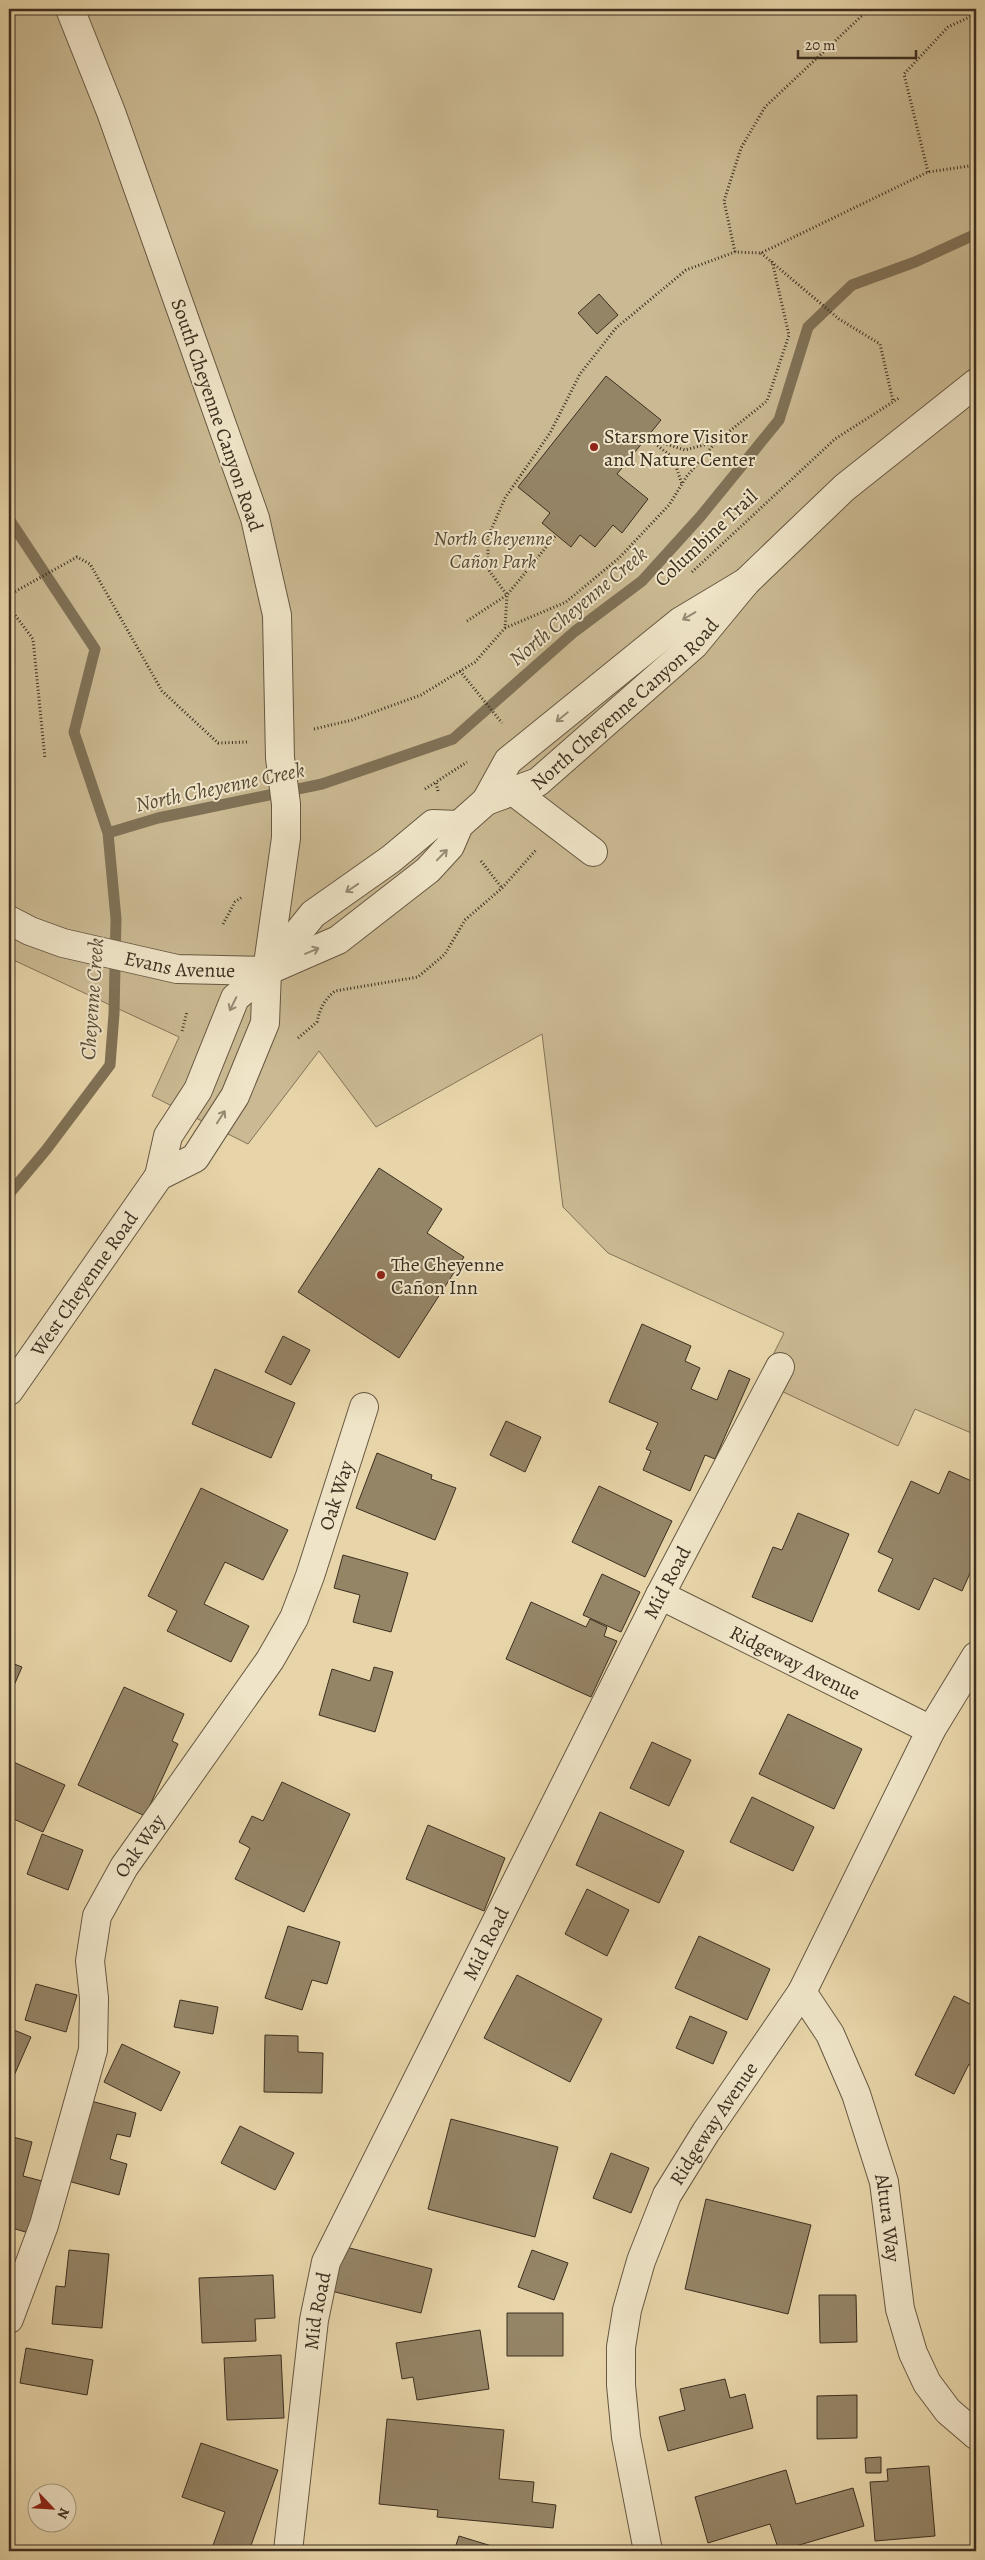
<svg xmlns="http://www.w3.org/2000/svg" width="985" height="2560" font-family="Alegreya,serif">
<style>
.green{fill:#cab992;stroke:#837459}
.lines{fill:none;stroke-linecap:round;stroke-linejoin:round}
.stream{stroke:#807156;stroke-width:11}
.building{fill:#958567;stroke:#3c2f20}
.minor-casing{stroke:#675842;stroke-width:30}
.path{stroke:#3c2f20;stroke-width:3;stroke-dasharray:1 2.5;stroke-linecap:butt}
.minor{stroke:#efe4c7;stroke-width:28}
.oneway{stroke:#968a74}
.poi-dot{fill:#8f2418;stroke:#efe4c7;stroke-width:2}
.labels{text-anchor:middle;dominant-baseline:central;stroke-width:4;stroke-linejoin:round;paint-order:stroke}
.street-label{font-size:20px;fill:#3c2f20;stroke:#efe4c7}
.poi-label{font-size:20px;fill:#3c2f20;stroke:#efe4c7;text-anchor:start}
.park-label{font-size:20px;font-style:italic;fill:#584b37;stroke:#efe4c7}
.water-label{font-size:21px;font-style:italic;fill:#584a36;stroke:#efe4c7}
</style>
<rect width="100%" height="100%" fill="#e7d5a9"/>
<filter id="stains"><feTurbulence type="fractalNoise" baseFrequency=".004" numOctaves="4"/><feColorMatrix values="0 0 0 0 .2 0 0 0 0 .09 0 0 0 0 .02 0 0 0 .5 -.17"/></filter>
<radialGradient id="worn" r=".72"><stop offset=".6" stop-color="#630" stop-opacity="0"/><stop offset="1" stop-color="#630" stop-opacity=".3"/></radialGradient>
<!-- green -->
<path class="green" d="M9 9H976V1435L915 1409 898 1446 760 1381 784 1333 608 1253 563 1207 542 1034 376 1127 319 1051 248 1144 152 1096 179 1037 9 958Z"/>
<g class="lines">
<!-- stream -->
<path class="stream" d="M9 519 95 649 74 732 108 833 116 919 114 1014 110 1065 46 1150 9 1194
M108 833 158 818 322 784 453 739 574 632 642 581 700 517 779 420 808 327 852 285 915 262 976 234"/>
</g>
<!-- building -->
<path class="building" d="M599 294 618 315 597 334 578 313Z
M606 376 661 420 617 474 648 499 622 533 613 525 595 547 580 535 571 547 542 523 550 513 518 487Z
M379 1168 442 1209 427 1233 464 1257 399 1358 298 1292Z
M642 1324 691 1346 685 1361 700 1368 691 1389 717 1400 729 1370 750 1379 715 1459 705 1455 690 1491 643 1470 651 1451 646 1449 658 1423 609 1402Z
M283 1336 310 1350 291 1385 265 1372Z
M215 1369 295 1403 271 1458 192 1424Z
M506 1421 541 1437 525 1472 490 1455Z
M377 1453 432 1475 431 1479 456 1488 435 1540 356 1508Z
M949 1471 976 1483V1560L962 1591 934 1578 919 1610 878 1591 893 1559 878 1552 911 1481 939 1494Z
M599 1486 672 1521 645 1577 572 1542Z
M201 1488 288 1530 263 1580 225 1562 204 1604 249 1626 231 1662 167 1631 177 1611 148 1596Z
M798 1513 849 1534 812 1622 752 1597 773 1547 782 1550Z
M343 1555 408 1573 391 1632 353 1622 360 1595 334 1588Z
M602 1574 640 1592 621 1632 583 1615Z
M531 1602 586 1627 590 1619 607 1627 604 1636 617 1641 591 1697 506 1659Z
M9 1662 22 1667 9 1697Z
M374 1667 393 1672 375 1732 319 1715 332 1669 370 1681Z
M124 1687 184 1714 172 1741 178 1744 145 1816 78 1785Z
M788 1714 862 1749 834 1809 759 1774Z
M652 1742 691 1760 669 1806 630 1788Z
M9 1760 65 1785 43 1832 9 1817Z
M282 1782 350 1814 304 1912 235 1879 250 1848 239 1842 252 1816 263 1821Z
M752 1797 814 1827 793 1871 730 1842Z
M600 1812 684 1851 659 1903 576 1865Z
M428 1825 505 1858 484 1911 406 1879Z
M42 1834 83 1850 68 1890 27 1874Z
M587 1889 629 1910 607 1956 565 1934Z
M288 1926 340 1942 327 1984 312 1980 302 2010 265 1998Z
M699 1936 770 1969 747 2020 675 1988Z
M517 1975 602 2019 570 2082 484 2038Z
M36 1984 77 1995 66 2032 25 2020Z
M954 1996 976 2007V2068L969 2064 954 2094 915 2075Z
M180 2000 218 2007 213 2034 174 2027Z
M690 2016 727 2032 713 2064 676 2048Z
M9 2028 31 2037 9 2087Z
M265 2035 298 2036V2052L323 2053 322 2093 264 2092Z
M122 2044 180 2072 161 2111 104 2082Z
M91 2101 136 2113 130 2137 117 2134 110 2159 127 2164 119 2195 68 2181Z
M451 2119 558 2147 535 2237 428 2209Z
M240 2126 294 2153 275 2190 221 2163Z
M9 2136 32 2142 23 2176 46 2182 32 2234 9 2227Z
M611 2153 649 2168 631 2213 593 2198Z
M706 2199 811 2225 788 2314 685 2289Z
M342 2246 432 2269 421 2313 331 2291Z
M69 2250 109 2254 102 2328 52 2324 56 2286 65 2287Z
M532 2250 568 2263 554 2300 518 2287Z
M273 2275 275 2318 255 2319 256 2341 202 2343 199 2278Z
M819 2295H856L857 2342 820 2343Z
M507 2313H563V2356H507Z
M480 2330 489 2389 417 2400 413 2377 402 2379 396 2343Z
M26 2348 93 2360 87 2395 20 2383Z
M281 2355 284 2418 227 2420 224 2358Z
M725 2379 730 2398 745 2394 753 2428 668 2451 659 2417 685 2410 680 2389Z
M857 2395V2438L817 2439V2396Z
M387 2419 504 2430 499 2479 534 2482 532 2502 556 2505 553 2528 437 2517 438 2510 379 2504Z
M201 2443 278 2470 249 2551H211L225 2512 182 2497Z
M881 2457V2473H866L865 2458Z
M929 2466 935 2536 875 2541 870 2482 888 2481 887 2469Z
M786 2470 796 2504 853 2488 864 2526 779 2551 770 2524 708 2543 695 2497Z
M459 2536 508 2551H454Z"/>
<g class="lines">
<!-- minor casing -->
<g class="minor-casing">
<g id="minor">
<path d="M513 791 593 852"/>
<path id="s1" d="M486 801 538 782 694 645 746 582 844 488 976 383"/>
<path id="s2" d="M9 920 30 931 63 943 177 969 267 971 338 940 428 870 450 846 459 825 486 801 508 761 681 621 746 582"/>
<path d="M159 1176 168 1136 198 1090 235 998 267 971 313 914 391 859 433 824 459 825"/>
<path id="s3" d="M9 1391 159 1176 195 1158 235 1096 265 1023 267 971 286 838V804L280 758 277 615 255 518 111 112 70 9"/>
<path id="s4" d="M660 1595 931 1730"/>
<path id="s5" d="M802 1992 830 2034 856 2094 884 2182 900 2309 913 2353 927 2383 948 2411 976 2435"/>
<path id="s6" d="M9 2319 44 2225 93 2050 94 1998 90 1961 97 1916 124 1867 270 1660 294 1618 310 1576 364 1407"/>
<path id="s7" d="M288 2551 314 2320 326 2262 660 1595 780 1367"/>
<path id="s8" d="M648 2551 626 2437 621 2385V2347L627 2310 641 2261 667 2195 706 2132 802 1992 931 1730 976 1656"/>
</g>
</g>
<!-- path -->
<path class="path" d="M928 172 904 74 948 27 976 14
M735 252 724 201 741 148 765 107 869 9
M761 253 839 319 880 344 893 401
M650 439 685 450 715 442
M652 441 673 458 682 484
M692 572 835 439 899 398
M9 595 77 557 90 564 162 691 218 743 247 742
M9 607 33 639 45 759
M467 621 507 595 556 535
M505 628 566 602 619 558 669 505 687 476 716 442 767 401 789 335 772 261
M460 671 502 723
M314 729 352 720 421 695 475 662 505 628 507 595 488 569V537L505 498 550 433 580 374 616 328 686 270 735 252 761 253 928 172 976 165
M425 789 436 782
M438 791 436 782 467 762
M481 861 502 888
M223 924 235 902 242 897
M182 1031 187 1012
M298 1038 317 1022C320 1008 324 1000 335 991L418 977 445 954 465 920 502 888 536 850"/>
<!-- minor -->
<use href="#minor" class="minor"/>
</g>
<!-- one-way arrows -->
<defs><path id="oneway-shaft" d="M-6 0H5M1.5-3L5.5 0L1.5 3" fill="none" stroke-width="1.6" stroke-linecap="round" stroke-linejoin="round" transform="scale(1.25)"/></defs>
<g class="oneway">
<use href="#oneway-shaft" transform="translate(689 616) rotate(149)"/>
<use href="#oneway-shaft" transform="translate(562 717) rotate(141)"/>
<use href="#oneway-shaft" transform="translate(442 855) rotate(-46)"/>
<use href="#oneway-shaft" transform="translate(352 888) rotate(146)"/>
<use href="#oneway-shaft" transform="translate(312 951) rotate(-23)"/>
<use href="#oneway-shaft" transform="translate(233 1004) rotate(116)"/>
<use href="#oneway-shaft" transform="translate(221 1117) rotate(-57)"/>
</g>
<!-- markers -->
<g class="poi-dot">
<circle cx="594" cy="447" r="5"/>
<circle cx="381" cy="1275" r="5"/>
</g>
<g class="labels">
<!-- street labels -->
<g class="street-label">
<text transform="translate(217 415) rotate(71)">South Cheyenne Canyon Road</text>
<text transform="translate(706 538) rotate(-43)">Columbine Trail</text>
<text stroke="none"><textPath href="#s1" startOffset="172">North Cheyenne Canyon Road</textPath></text>
<text stroke="none"><textPath href="#s2" startOffset="178">Evans Avenue</textPath></text>
<text stroke="none"><textPath href="#s3" startOffset="131">West Cheyenne Road</textPath></text>
<text stroke="none"><textPath href="#s6" startOffset="904">Oak Way</textPath></text>
<text stroke="none"><textPath href="#s7" startOffset="1052">Mid Road</textPath></text>
<text stroke="none"><textPath href="#s4" startOffset="151">Ridgeway Avenue</textPath></text>
<text stroke="none"><textPath href="#s6" startOffset="499">Oak Way</textPath></text>
<text stroke="none"><textPath href="#s7" startOffset="648">Mid Road</textPath></text>
<text stroke="none"><textPath href="#s8" startOffset="451">Ridgeway Avenue</textPath></text>
<text stroke="none"><textPath href="#s5" startOffset="244">Altura Way</textPath></text>
<text stroke="none"><textPath href="#s7" startOffset="242">Mid Road</textPath></text>
</g>
<!-- poi labels -->
<g class="poi-label">
<text x="604" y="436">Starsmore Visitor<tspan x="604" dy="23">and Nature Center</tspan></text>
<text x="391" y="1264">The Cheyenne<tspan x="391" dy="23">Cañon Inn</tspan></text>
</g>
<!-- park labels -->
<g class="park-label">
<text x="493" y="538">North Cheyenne<tspan x="493" dy="23">Cañon Park</tspan></text>
</g>
<!-- water labels -->
<g class="water-label">
<text transform="translate(578 606) rotate(-40)">North Cheyenne Creek</text>
<text transform="translate(220 787) rotate(-12)">North Cheyenne Creek</text>
<text transform="translate(92 999) rotate(-86)">Cheyenne Creek</text>
</g>
</g>
<!-- margin -->
<rect width="985" height="2560" fill="none" stroke="#e7d5a9" stroke-width="30"/>
<rect x="10" y="10" width="965" height="2540" fill="none" stroke="#3c2f20" stroke-width="2.5"/>
<rect x="15" y="15" width="955" height="2530" fill="none" stroke="#3c2f20"/>
<!-- north arrow -->
<g transform="translate(52 2508) rotate(115)"><circle r="24" fill="#efe4c7" stroke="#a79c84"/>
<path d="M0-4L9 19L0 12L-9 19Z" fill="#8f2418"/>
<text y="-8" font-size="14" font-weight="bold" text-anchor="middle" fill="#3c2f20">N</text>
</g>
<!-- scale -->
<path d="M798 50v8h118v-8" fill="none" stroke="#3c2f20" stroke-width="2.5"/>
<text x="805" y="50" font-size="15" fill="#3c2f20" stroke="#efe4c7" stroke-width="4" paint-order="stroke">20 m</text>
<rect width="100%" height="100%" filter="url(#stains)"/>
<rect width="100%" height="100%" fill="url(#worn)"/>
</svg>
